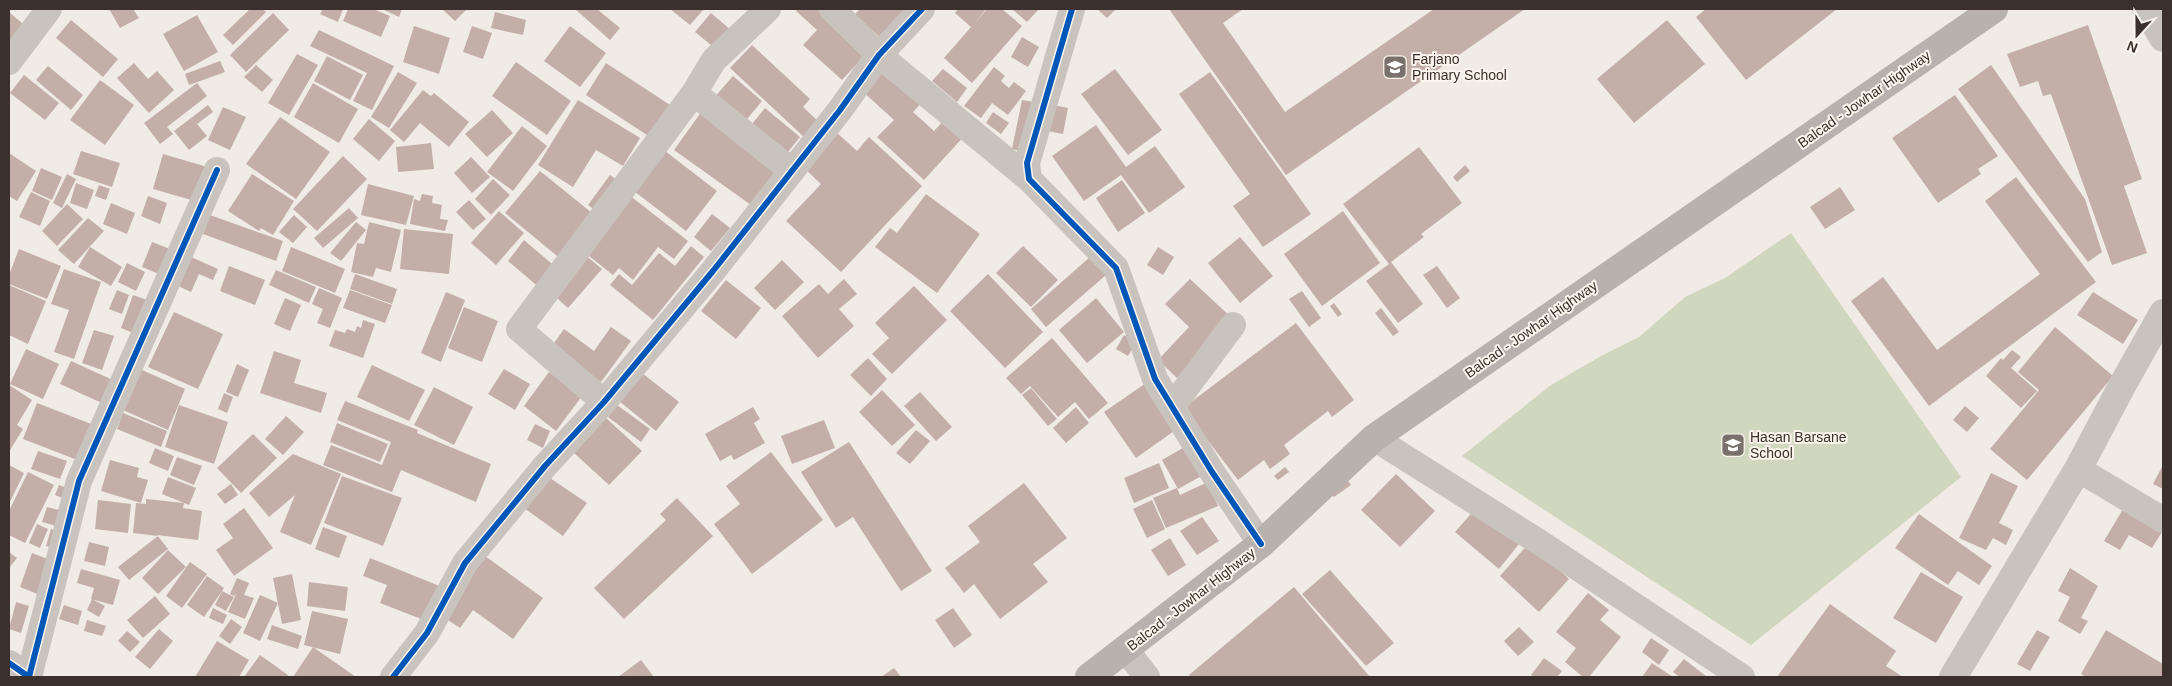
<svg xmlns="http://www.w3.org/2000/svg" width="2172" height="686" font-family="Arial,sans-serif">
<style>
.green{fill:#d1d6bf}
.building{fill:#c3afa7}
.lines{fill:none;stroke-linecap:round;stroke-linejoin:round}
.minor{stroke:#c9c3be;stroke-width:26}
.tertiary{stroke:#c9c3be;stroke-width:28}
.primary{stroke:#b8b1ad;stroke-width:28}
.cycleway-casing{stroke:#fbf5ee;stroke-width:9}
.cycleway{stroke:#0057b8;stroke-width:6}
.labels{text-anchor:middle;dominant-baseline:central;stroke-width:4;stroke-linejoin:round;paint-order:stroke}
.poi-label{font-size:14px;fill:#3b302b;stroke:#fbf5ee;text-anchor:start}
.street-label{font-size:14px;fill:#3b302b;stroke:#fbf5ee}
</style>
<rect width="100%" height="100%" fill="#f0ebe5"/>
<!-- green -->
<path class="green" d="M1791 233 1961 477 1751 645 1462 456 1551 385 1603 355 1639 337 1685 297 1725 278Z"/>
<!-- building -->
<path class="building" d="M109 9H133L139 18 120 28Z
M250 9H263L266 12 233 45 223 35Z
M323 9H343L338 22 320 14Z
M348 9H373L390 16 381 37 343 21Z
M382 9H402L399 17Z
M442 9H467L455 21Z
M575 9H597L620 28 610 40Z
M670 9H704L690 25Z
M798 9H822L869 51 842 80 803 45 817 30 796 11Z
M860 9H907L881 38 854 15Z
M958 9H986L974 24 987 9H1002L1022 26 972 83 944 58 971 27 955 13Z
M1012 9H1039L1027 22Z
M1097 9H1116L1107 18Z
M1169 9H1243L1223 23 1285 112 1434 9H1525L1286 175Z
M1706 9H1837L1746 80 1696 17Z
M9 12 29 29 9 51Z
M495 12 526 20 523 35 491 28Z
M273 13 289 30 246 72 230 55Z
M711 13 732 31 716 49 695 32Z
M197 15 218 52 184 71 163 34Z
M71 20 118 59 103 77 56 38Z
M1667 20 1705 64 1634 123 1597 79Z
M2088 25 2142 179 2124 186 2147 253 2112 265 2051 94 2043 96 2038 81 2020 87 2007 54Z
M414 26 450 38 439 74 403 62Z
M472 26 492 33 483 59 463 52Z
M570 26 606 53 580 87 544 61Z
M319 30 394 66 372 110 353 101 367 73 310 46Z
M1022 37 1039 47 1028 67 1011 57Z
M752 45 810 99 803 107 820 123 805 138 730 68Z
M297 54 318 65 289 115 268 103Z
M327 56 363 75 350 100 314 81Z
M220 61 225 72 189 85 185 74Z
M516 62 571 101 547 135 492 96Z
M884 62 925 99 913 112 934 131 948 116 967 133 924 180 877 137 894 120 860 89Z
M134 63 148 79 157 71 174 90 149 113 117 78Z
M606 63 670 105 650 137 586 95Z
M256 65 273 80 262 92 244 77Z
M1991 65 2085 199 2102 252 2088 262 1958 89Z
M48 66 83 95 71 110 36 80Z
M994 67 1005 76 1001 81 1009 88 1014 82 1026 91 1008 115 992 103 981 118 964 106Z
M943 69 967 88 957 102 932 81Z
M1115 69 1162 130 1128 155 1081 94Z
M398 72 417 83 389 128 371 117Z
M1210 72 1311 214 1263 247 1233 206 1250 194 1179 94Z
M24 75 59 103 45 120 10 93Z
M733 76 762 101 743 124 713 99Z
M100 80 134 105 105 145 70 120Z
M197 83 207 96 167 127 173 134 160 144 144 123Z
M313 83 358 109 339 143 294 117Z
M423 90 431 96 434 93 469 122 449 147 420 123 404 142 390 130Z
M1955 95 1998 156 1978 169 1981 174 1938 203 1892 138Z
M578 100 640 138 623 166 596 150 573 187 538 165Z
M1022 100 1035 102 1026 152 1012 149Z
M1048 104 1068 108 1063 134 1043 130Z
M208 105 213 112 197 124 207 136 189 150 174 131Z
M223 107 246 117 230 150 208 140Z
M765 108 800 137 783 158 748 129Z
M492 110 513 133 487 157 465 134Z
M702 111 779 166 751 205 674 150Z
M993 112 1009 123 1001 134 986 123Z
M280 117 330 152 296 199 246 164Z
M369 119 395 141 379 161 353 139Z
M1096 125 1126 167 1155 146 1185 187 1149 213 1121 175 1084 201 1052 156Z
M522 126 547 146 513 191 487 172Z
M836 132 857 151 869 137 922 186 841 272 786 221 821 184 803 167Z
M431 143 434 169 398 172 396 147Z
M1419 147 1462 203 1421 234 1424 237 1391 262 1423 304 1398 323 1366 281 1389 264 1343 204Z
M81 151 120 163 112 187 73 174Z
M665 151 717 191 686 231 634 191Z
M9 153 36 171 17 201 9 196Z
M163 154 211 168 202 203 153 189Z
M343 156 367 179 317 231 293 209Z
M471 157 490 177 472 193 454 173Z
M1465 165 1470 171 1457 182 1453 177Z
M41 168 62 177 52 200 32 191Z
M540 171 597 217 562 260 505 213Z
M67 174 76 179 62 208 53 203Z
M252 174 294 201 273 235 261 228 259 231 228 211Z
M610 175 624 185 601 215 588 205Z
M2016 177 2096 282 1929 406 1851 301 1883 277 1937 350 2040 274 1985 201Z
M493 179 510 195 491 215 475 199Z
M1122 180 1145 213 1118 232 1096 198Z
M76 183 94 190 87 209 70 203Z
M368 184 414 196 406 225 361 215Z
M99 185 110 189 106 200 95 196Z
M1840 187 1855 210 1825 229 1810 207Z
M31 192 50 201 40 226 19 217Z
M422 194 433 196 432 203 442 205 440 219 448 220 445 231 410 224 414 199 420 201Z
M926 194 980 234 937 293 875 247 890 228 897 233Z
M629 195 688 241 674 259 658 247 633 280 619 268 613 275 584 252Z
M148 196 167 203 160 224 141 216Z
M469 200 486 219 473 230 456 212Z
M111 203 135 213 127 234 103 224Z
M67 204 83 219 57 246 42 231Z
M349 208 358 218 323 248 314 238Z
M499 211 524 233 496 265 471 243Z
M1343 211 1380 263 1322 306 1284 254Z
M712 214 730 228 711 251 694 237Z
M210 215 283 241 276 261 203 234Z
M294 215 307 227 293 243 279 232Z
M88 218 104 231 74 264 58 250Z
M356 222 366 230 341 261 330 253Z
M369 222 401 230 391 272 376 268 373 277 351 272 357 243 364 244Z
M404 229 453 234 449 274 400 269Z
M1240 237 1273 276 1240 303 1208 263Z
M524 240 558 269 541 289 508 261Z
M152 242 175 251 164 276 142 267Z
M691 246 704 257 653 320 610 285 619 274 632 285 659 253 675 266Z
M1023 246 1058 280 1031 307 996 273Z
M90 247 122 267 111 286 78 267Z
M291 247 345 269 335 293 282 271Z
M1158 247 1174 257 1163 275 1147 265Z
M19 249 61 266 47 299 9 284V275Z
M584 254 602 269 568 308 551 293Z
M189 256 218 269 213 280 199 274 191 292 176 285Z
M1090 257 1106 275 1046 327 1031 309Z
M782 260 804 282 775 310 754 288Z
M127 263 145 272 136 291 118 282Z
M229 266 265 280 255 305 220 291Z
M1437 266 1460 298 1447 308 1423 275Z
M64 269 101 282 74 359 54 352 69 310 51 304Z
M276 270 316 287 309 303 269 285Z
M355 274 397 289 392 304 350 289Z
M988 274 1043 332 1005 368 950 311Z
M844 279 857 294 839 309 854 326 818 358 782 316 819 284 828 294Z
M1190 279 1233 319 1177 378 1158 360 1189 327 1165 304Z
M726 280 761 308 736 339 701 311Z
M9 285 46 301 28 344 9 335Z
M914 286 947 320 892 374 872 354 889 338 875 323Z
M319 288 342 298 330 328 317 323 323 309 312 304Z
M117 290 129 295 122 314 109 309Z
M350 290 392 305 385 323 343 308Z
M1302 291 1321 318 1309 327 1289 299Z
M446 292 465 300 441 362 421 353Z
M2093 292 2138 320 2123 344 2077 315Z
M133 295 150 301 138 335 121 328Z
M285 298 301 305 290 331 274 324Z
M1096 298 1124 332 1087 363 1059 330Z
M1334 303 1342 314 1338 317 1330 306Z
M464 307 498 321 482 362 448 348Z
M1381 308 1399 332 1393 336 1375 313Z
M174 312 223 334 198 389 148 367Z
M363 320 375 324 363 358 329 346 335 330 345 333 347 329 355 332 357 326 361 328Z
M1296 323 1354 400 1332 417 1328 411 1284 445 1290 454 1270 469 1264 460 1238 480 1183 408Z
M611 327 631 341 601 382 552 346 564 329 594 351Z
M2055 327 2113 376 2027 480 1990 449 2039 390 2018 372Z
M94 330 114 336 102 370 82 363Z
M1124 335 1136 342 1128 356 1116 349Z
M1052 338 1108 403 1089 419 1075 402 1058 417 1030 386 1021 394 1006 378Z
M26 349 59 364 43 399 10 384Z
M2012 350 2021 357 2011 368 2037 391 2021 408 1986 376 2001 358 2003 360Z
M274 351 301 360 294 383 327 393 321 413 260 393Z
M868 358 887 379 871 396 850 375Z
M71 361 115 381 104 404 60 384Z
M237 364 249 370 238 397 226 392Z
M372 365 425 390 409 421 357 397Z
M504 369 530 384 515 410 488 394Z
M142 370 185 389 168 430 123 410Z
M549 372 582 396 556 431 524 406Z
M642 373 679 402 656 431 619 401Z
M1146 383 1177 429 1136 458 1104 412Z
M9 385 32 400 17 425 23 429 9 452Z
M434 387 473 407 454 445 414 425Z
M1031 388 1057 419 1048 426 1022 395Z
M882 390 915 425 892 446 859 412Z
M920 392 952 427 936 441 904 406Z
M224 393 233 397 227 413 218 409Z
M345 401 418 430 417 433 491 464 476 502 401 470 392 492 323 465 331 445 382 465 391 442 337 420Z
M37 403 99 427 85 463 23 439Z
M179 405 228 422 214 464 165 447Z
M617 405 650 429 641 442 608 417Z
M1965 406 1979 418 1967 432 1953 420Z
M753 407 760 419 754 423 765 443 734 460 731 455 720 461 705 434Z
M1076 407 1089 423 1066 443 1053 428Z
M123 413 167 431 161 447 117 429Z
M286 416 304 432 283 455 265 439Z
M606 418 642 451 609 485 574 453Z
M824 420 835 448 792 464 781 436Z
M337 423 388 444 380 462 330 442Z
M535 424 550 431 543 448 527 440Z
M916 430 930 441 910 464 896 453Z
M253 434 277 458 241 493 217 468Z
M849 442 932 571 901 591 853 517 836 528 801 472Z
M1188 445 1205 474 1178 489 1162 460Z
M155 448 174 456 168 471 149 463Z
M38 451 67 461 60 479 31 469Z
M771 452 823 520 752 574 714 524 740 504 726 486Z
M293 454 341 474 311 545 280 532 295 495 269 517 249 493Z
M177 457 202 466 194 485 170 475Z
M110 460 139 468 137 477 148 480 141 503 101 491Z
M1159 463 1169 488 1134 503 1124 478Z
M9 465 24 473 9 504Z
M2163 465V489L2153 484Z
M1285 467 1289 472 1278 480 1274 476Z
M28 472 54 485 25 543 9 535V511Z
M1991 473 2018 486 1999 523 2013 530 2006 545 1993 538 1986 550 1959 538Z
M1396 474 1435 511 1400 547 1361 510Z
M342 476 402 498 383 546 324 523Z
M547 476 587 503 563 536 524 508Z
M168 477 196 488 189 505 162 494Z
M1346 478 1351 485 1334 497 1329 491Z
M1208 482 1218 506 1166 528 1153 498 1177 488 1180 495Z
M1024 483 1067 538 1033 564 1048 582 1000 619 974 584 964 593 945 568 980 542 968 526Z
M231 484 238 495 225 504 217 494Z
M59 485 72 490 67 500 55 495Z
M677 498 713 536 624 619 594 588 666 520 660 514Z
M146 499 184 503 183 508 202 511 198 540 157 535 168 549 129 580 118 567 158 536 133 533 136 503 146 504Z
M98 500 131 504 128 533 95 529Z
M1152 500 1165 529 1147 538 1133 509Z
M47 507 67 512 63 528 42 522Z
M244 508 273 548 234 576 216 550 233 538 223 524Z
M1476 508 1519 544 1499 569 1455 532Z
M2123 509 2162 532 2152 548 2129 535 2120 550 2104 541Z
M1919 514 1992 566 1979 585 1958 571 1948 585 1895 548Z
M1202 517 1219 541 1197 555 1180 531Z
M37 524 48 529 40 548 29 543Z
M323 527 347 536 339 558 315 549Z
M51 529 62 533 57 549 46 546Z
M1170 538 1186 565 1168 576 1151 550Z
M89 542 109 547 105 566 84 561Z
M1530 542 1569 579 1539 612 1500 576Z
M168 550 186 567 158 594 142 578Z
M9 552 17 558 9 568Z
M32 553 53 561 40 595 20 587Z
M485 556 543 598 513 639 473 610 460 628 442 616Z
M370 558 442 587 429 622 380 603 387 585 363 576Z
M190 562 207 574 182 608 166 596Z
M2070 568 2098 586 2081 618 2088 621 2080 634 2058 621 2070 597 2058 591Z
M81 569 120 580 113 605 91 599 94 588 77 583Z
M1330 570 1394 643 1366 666 1302 594Z
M1921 572 1963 597 1936 643 1893 618Z
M292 574 301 620 282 624 273 578Z
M207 576 224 588 204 617 187 605Z
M237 578 249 583 244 595 254 598 245 619 228 612 236 594 234 596 230 594Z
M309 582 348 587 345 611 307 606Z
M1294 587 1370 677H1191L1189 675Z
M222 591 234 597 226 611 215 605Z
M1588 593 1609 610 1600 620 1621 637 1589 677H1583L1565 662 1576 648 1556 632Z
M260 595 278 603 260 641 243 633Z
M155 596 170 614 143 638 127 620Z
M92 599 105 606 99 617 87 610Z
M16 602 29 606 21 633 9 629Z
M1830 604 1896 651 1886 666 1903 677H1777Z
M64 605 82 611 78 625 59 619Z
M213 608 227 615 223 624 209 618Z
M953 608 972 635 954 648 935 620Z
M312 611 348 619 340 654 304 645Z
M231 619 242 627 230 644 219 636Z
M87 620 106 626 102 636 84 631Z
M272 625 302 636 298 649 267 639Z
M1519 627 1534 642 1518 656 1504 641Z
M159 629 173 641 150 669 135 657Z
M2037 630 2050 637 2030 671 2017 664Z
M2106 630 2163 664V677H2086L2081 674Z
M127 631 140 642 130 652 118 641Z
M1651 638 1669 650 1659 665 1642 652Z
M217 641 249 660 239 677H195Z
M313 647 356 677H293Z
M260 655 288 675 287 677H244Z
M1544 658 1562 671 1557 677H1534L1531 675Z
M1684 659 1707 677H1680L1673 672Z
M641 660 654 677H618Z
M1652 663 1673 677H1642Z
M894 668 901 677H881Z"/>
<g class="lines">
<!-- minor -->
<path class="minor" d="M832 9 879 55 1029 179
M1072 9 1027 163 1029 179 1116 268 1155 379 1212 472 1261 544
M9 62 49 9
M694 93 792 171
M604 402 519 329 694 93 714 60 768 9
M1172 407 1233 325
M1374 438 1539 542 1742 677
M2078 469 2163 520
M1126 650 1147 677
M9 663 29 677 79 481 217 170
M393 677 427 633 465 563 545 466 604 402 713 271 840 110 879 55 922 9"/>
<!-- tertiary -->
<path class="tertiary" d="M2146 9 2163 38
M1953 677 2078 469 2123 384 2163 313"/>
<!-- primary -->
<path class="primary" d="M1089 677 1261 544 1374 438 1994 9"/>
<!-- cycleway casing -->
<g class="cycleway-casing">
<path id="cycleway" d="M1072 9 1027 163 1029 179 1116 268 1155 379 1212 472 1261 544
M9 663 29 677 79 481 217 170
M393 677 427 633 465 563 545 466 604 402 713 271 840 110 879 55 922 9"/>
</g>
<!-- cycleway -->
<use href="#cycleway" class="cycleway"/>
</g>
<!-- icons -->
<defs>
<g id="school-square" transform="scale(1.25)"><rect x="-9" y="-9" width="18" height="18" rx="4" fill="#7a716c" stroke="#fbf5ee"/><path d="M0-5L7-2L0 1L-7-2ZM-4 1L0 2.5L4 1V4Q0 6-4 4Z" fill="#fff"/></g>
</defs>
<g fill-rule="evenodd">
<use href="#school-square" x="1395" y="67"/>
<use href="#school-square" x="1733" y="445"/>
</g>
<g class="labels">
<!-- poi labels -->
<g class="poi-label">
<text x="1412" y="59">Farjano<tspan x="1412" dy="16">Primary School</tspan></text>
<text x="1750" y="437">Hasan Barsane<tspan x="1750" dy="16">School</tspan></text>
</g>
<!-- street labels -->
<g class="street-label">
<text transform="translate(1864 99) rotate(-35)">Balcad - Jowhar Highway</text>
<text transform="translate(1531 329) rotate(-35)">Balcad - Jowhar Highway</text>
<text transform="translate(1191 599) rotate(-38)">Balcad - Jowhar Highway</text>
</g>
</g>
<!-- border -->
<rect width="2172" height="686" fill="none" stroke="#3b302b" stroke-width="20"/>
<!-- north arrow -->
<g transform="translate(2137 35) rotate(201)" stroke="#fbf5ee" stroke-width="4" paint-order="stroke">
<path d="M0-4L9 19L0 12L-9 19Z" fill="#3b302b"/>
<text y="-8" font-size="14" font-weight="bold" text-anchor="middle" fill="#3b302b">N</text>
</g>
</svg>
